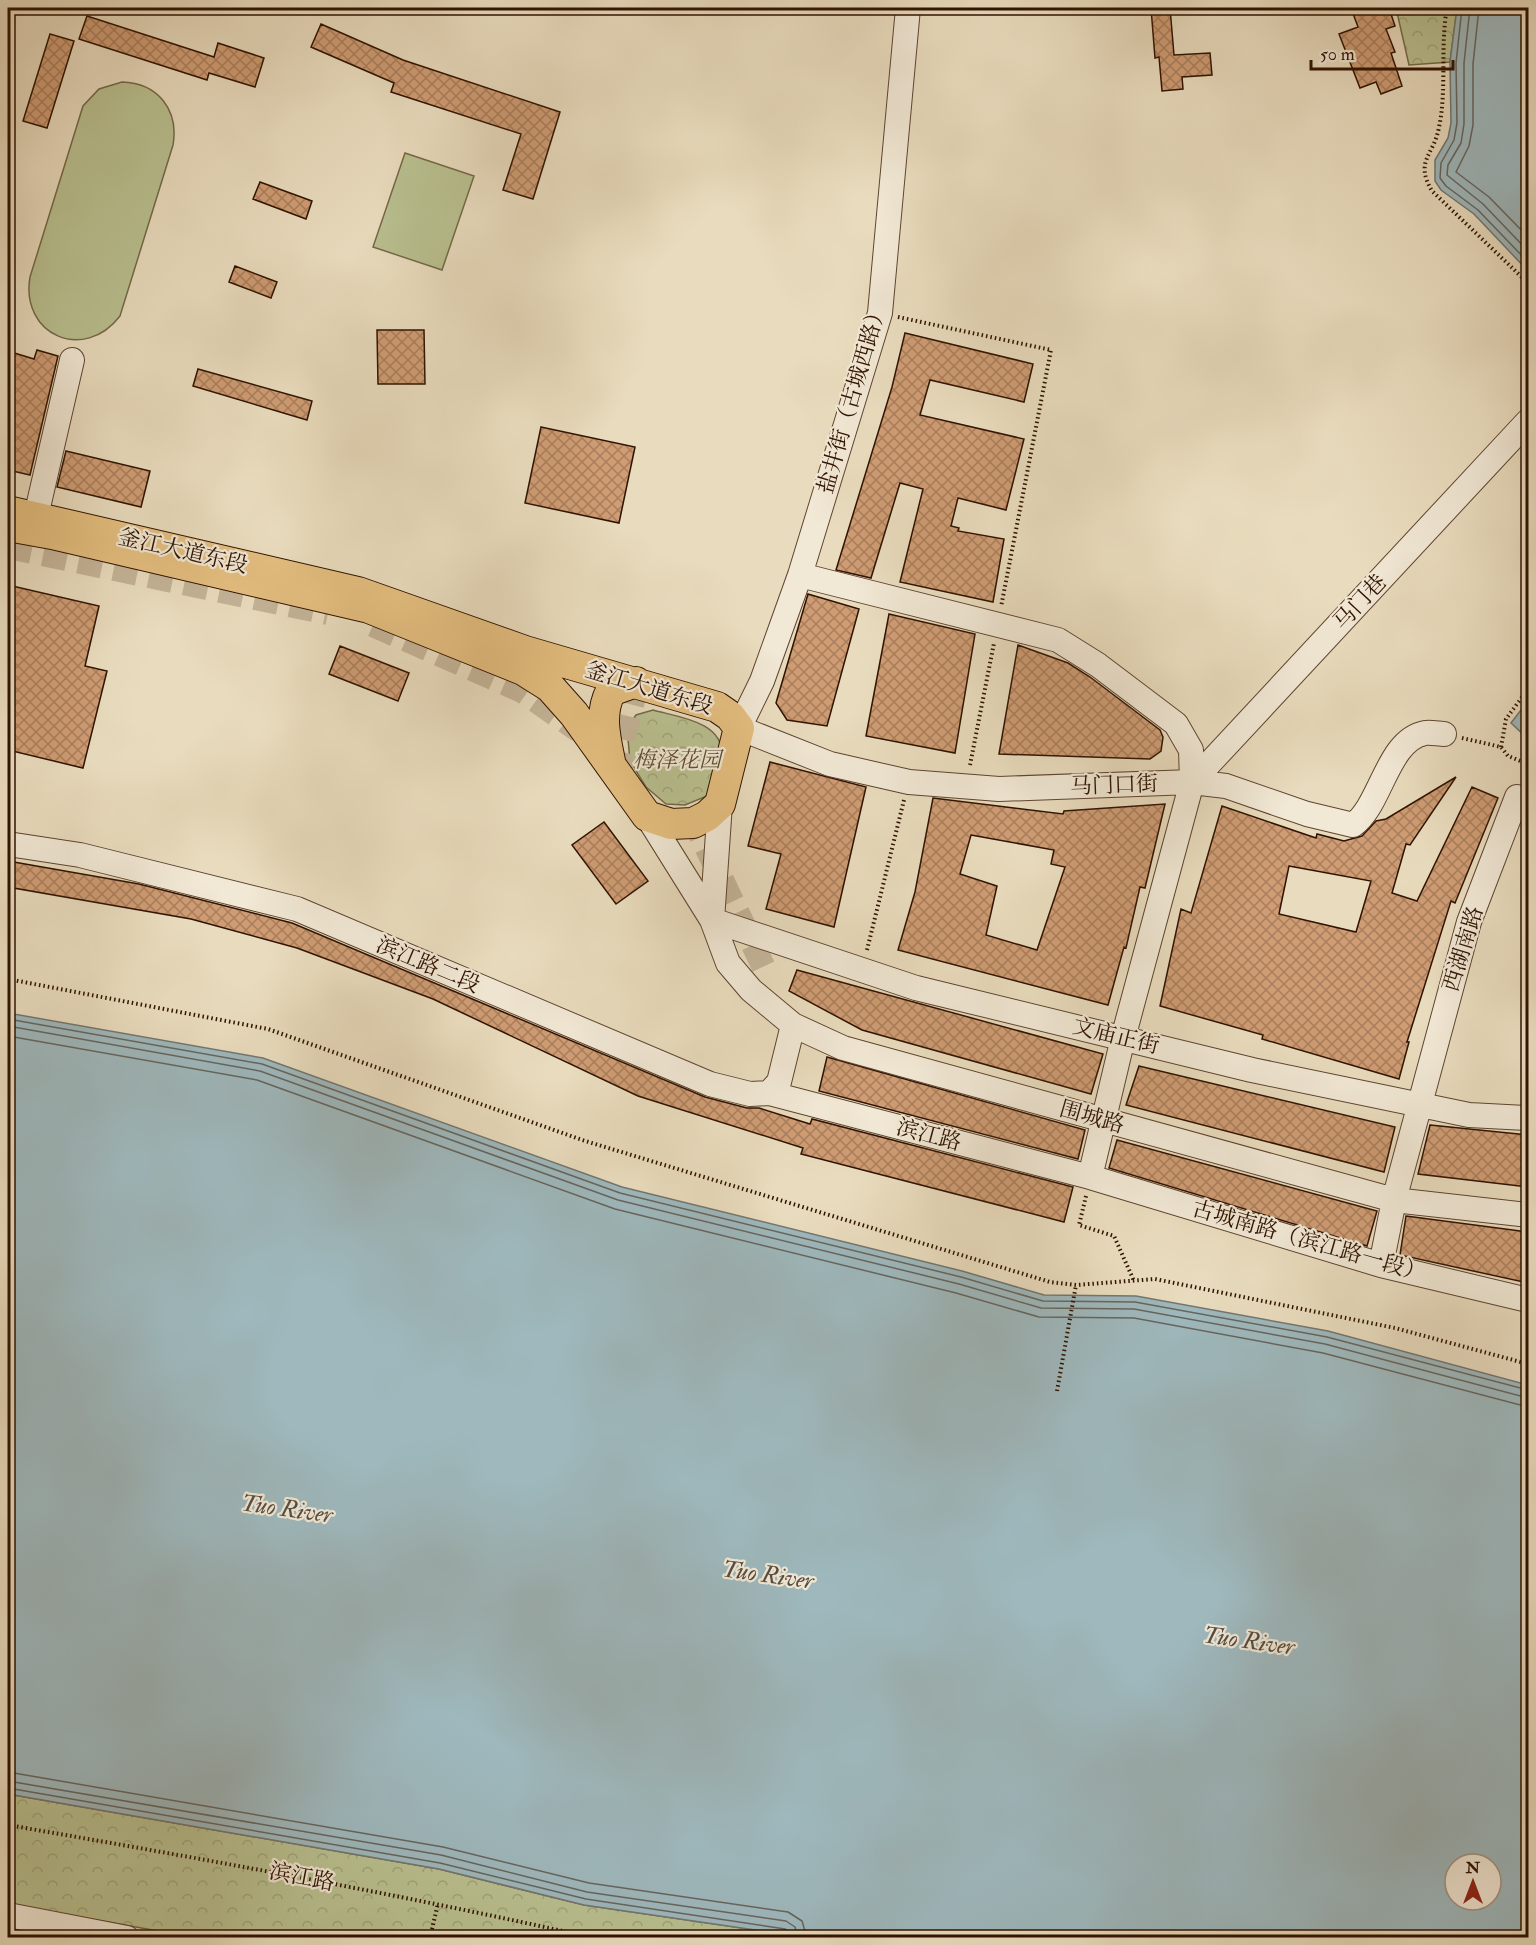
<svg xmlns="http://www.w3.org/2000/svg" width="1536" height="1945" font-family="'IM FELL Double Pica','Noto Serif SC',serif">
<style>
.forest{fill:url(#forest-crowns);stroke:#746948;stroke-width:1.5}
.garden{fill:#b9c090;stroke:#746948;stroke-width:1.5}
.water{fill:#9eb8bd;stroke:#727671;stroke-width:1.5;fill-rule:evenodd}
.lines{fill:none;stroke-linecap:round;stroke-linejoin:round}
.shore{stroke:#66655e;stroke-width:1.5}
.building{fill:url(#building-cross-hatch);stroke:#2f1200;stroke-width:1.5;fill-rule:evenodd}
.minor-tunnel{stroke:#c4b498;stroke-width:24;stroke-dasharray:24 12;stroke-linecap:butt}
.minor-casing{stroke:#5e4430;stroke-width:26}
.major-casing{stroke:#2f1200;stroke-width:32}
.path{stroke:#2f1200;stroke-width:4;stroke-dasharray:1.5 3;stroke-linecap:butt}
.minor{stroke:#f1e8d5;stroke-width:24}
.major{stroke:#e4be7f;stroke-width:30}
.labels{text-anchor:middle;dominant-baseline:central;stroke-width:4.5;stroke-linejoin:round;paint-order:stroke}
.street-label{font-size:22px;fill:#2f1200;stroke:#f1e8d5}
.park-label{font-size:22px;font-style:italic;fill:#5f4f32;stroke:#f1e8d5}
.water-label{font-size:24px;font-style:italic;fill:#564c42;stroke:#f1e8d5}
</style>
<defs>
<pattern id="forest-crowns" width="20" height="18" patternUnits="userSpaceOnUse" patternTransform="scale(1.5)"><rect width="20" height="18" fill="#b9c090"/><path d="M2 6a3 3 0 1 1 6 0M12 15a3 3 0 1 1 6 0" fill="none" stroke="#9fa47a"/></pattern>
<pattern id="building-cross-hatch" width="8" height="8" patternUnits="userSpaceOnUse" patternTransform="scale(1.5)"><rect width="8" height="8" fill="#cf9c73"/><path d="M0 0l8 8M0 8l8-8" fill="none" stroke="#a87e5c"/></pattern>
</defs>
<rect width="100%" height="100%" fill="#e9dcbe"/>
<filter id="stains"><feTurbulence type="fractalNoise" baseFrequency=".00333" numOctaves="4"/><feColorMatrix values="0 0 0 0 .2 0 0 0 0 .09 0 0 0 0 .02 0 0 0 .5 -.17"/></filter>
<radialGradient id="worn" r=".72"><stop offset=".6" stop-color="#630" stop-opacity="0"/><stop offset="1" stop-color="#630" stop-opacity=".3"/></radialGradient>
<!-- forest -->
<path class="forest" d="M1396 8H1457L1450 62 1409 65Z
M653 710C677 717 724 721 722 756 721 768 711 784 707 796L685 805 666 804 646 787 630 761 627 728 636 715Z
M8 1794 439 1869 584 1905 804 1937 197 1938 8 1904Z"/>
<!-- garden -->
<path class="garden" d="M122 82C158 83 179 110 173 145L120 316C84 363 20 335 30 277L83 106 99 89Z
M405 153 474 176 442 270 373 247Z"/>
<!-- water -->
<path class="water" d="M1457 8H1528V271L1474 214 1441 190 1435 181V160L1448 138 1451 123 1450 62Z
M1528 701V739L1511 723Z
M8 1013 263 1058 622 1187 962 1271 1044 1295 1136 1296 1328 1331 1528 1385V1937H804L584 1905 439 1869 8 1794ZM1455 1864H1491V1900H1455Z"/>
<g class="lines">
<!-- shore -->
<path class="shore" d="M1462 8 1456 63 1457 123 1454 140 1441 163 1440 178 1446 186 1478 210 1528 262
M1470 8 1464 63V124L1461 143 1448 165 1447 175 1483 204 1528 251
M1479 8 1473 64V125L1469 146 1456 172 1489 197 1528 237
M8 1019 262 1064 620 1193 961 1277 1043 1301 1135 1302 1327 1337 1528 1390
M8 1026 260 1071 618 1200 959 1284 1041 1308 1134 1309 1325 1344 1528 1398
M8 1036 257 1080 615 1209 956 1293 1039 1317 1134 1318 1323 1353 1528 1407
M8 1772 443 1847 589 1883 788 1912 802 1921 807 1938
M8 1781 441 1855 587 1892 786 1921 795 1927 798 1938
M8 1788 440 1863 586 1899 785 1929 790 1932 791 1938"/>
</g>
<!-- building -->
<path class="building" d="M1151 8H1170L1174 55 1210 53 1212 75 1182 77 1183 89 1162 91 1159 57 1155 58Z
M1351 8H1389L1395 26 1386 29 1395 52 1391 53 1402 86 1381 94 1376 82 1360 88 1339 34 1358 27Z
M87 16 214 57 218 43 264 58 255 87 209 73 207 80 79 39Z
M321 24 403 60 560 112 533 199 503 190 521 134 391 92 394 83 311 47Z
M50 34 74 41 47 128 23 121Z
M260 182 312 201 306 219 253 199Z
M235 266 277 282 271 298 229 282Z
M377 330H424L425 384H378Z
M905 333 1033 364 1024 402 930 380 920 415 1024 439 1006 510 958 498 951 526 959 528 958 531 1004 539 993 602 900 582 923 489 900 483 871 578 836 570 892 387Z
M37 350 58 356 30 475 8 470V351L34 359Z
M198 369 312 401 307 420 193 386Z
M541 427 635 447 619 523 525 503Z
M66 451 150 471 141 507 57 487Z
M8 585 99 606 85 666 107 671 83 768 8 750Z
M808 594 859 609 827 726 787 720 776 703Z
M889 614 975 634 955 753 866 736Z
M1018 645 1068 663 1090 677 1160 730 1163 737 1161 751 1150 759 999 754Z
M340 646 409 673 398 701 329 674Z
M770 762 866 787 834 927 766 909 781 854 748 846Z
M1456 777 1410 845 1406 844 1392 893 1417 901 1472 787 1498 798 1455 903 1451 901 1407 1042H1409L1399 1079 1262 1039 1263 1035 1160 1006 1181 909 1191 913 1222 806 1316 838 1317 834 1344 841 1362 836 1376 821 1386 819ZM1289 866 1371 881 1356 932 1279 914Z
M933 798 1063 814 1064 811 1165 804 1145 888 1140 887 1126 948 1124 947 1108 1005 898 950 915 892ZM971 835 1054 850 1051 864 1065 867 1037 950 986 935 997 886 960 874Z
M604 822 648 881 616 904 572 845Z
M8 861 139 884 292 923 705 1097 747 1108H759L810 1124 812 1119 1073 1187 1064 1222 801 1154 803 1148 638 1096 433 999 297 948 191 919 8 887Z
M797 970 1103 1054 1091 1094 862 1030 789 991Z
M827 1057 1085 1130 1078 1159 819 1091Z
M1139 1066 1395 1127 1384 1172 1126 1105Z
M1430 1125 1528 1135V1187L1418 1174Z
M1117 1140 1377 1211 1367 1246 1109 1168Z
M1406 1216 1528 1232V1283L1400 1255Z"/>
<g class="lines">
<!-- minor-tunnel -->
<path class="minor-tunnel" d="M8 547 328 613
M373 625 522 691 579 731
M627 772 618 760 635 693
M691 815 765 970"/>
<!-- minor casing -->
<g class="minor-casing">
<path id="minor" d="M908 8 880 313 800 575 762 681 739 728 830 764 909 782 999 789 1192 782 1226 786 1307 814 1353 825C1381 806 1387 740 1425 733 1431 732 1439 734 1444 734
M36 516 72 360
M800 575 1058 640 1098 665 1176 724 1191 750 1192 782 1123 1038 1090 1177
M1192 782 1528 421
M647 816 712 920 728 963 751 990 793 1025 843 1048 1394 1200 1528 1215
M8 844 80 855 297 909 710 1084 750 1094 769 1093 779 1082 793 1025
M712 920 916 988 1252 1070 1469 1115 1528 1118
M712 920 720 804
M769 1093 1090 1177 1381 1265 1528 1300
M1381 1265 1394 1200 1469 922 1517 797
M8 1915 127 1938"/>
</g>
<!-- major casing -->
<g class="major-casing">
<path id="major" d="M8 511 358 592 525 651 717 707 730 716 739 728 720 804 707 816 693 823 671 824 647 816 574 714 550 687 523 670 369 608 52 534 8 526
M610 761C605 737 599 713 611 691L636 682"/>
</g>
<!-- path -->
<path class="path" d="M1447 8C1440 46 1447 91 1439 127 1434 156 1414 160 1432 191L1528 283
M898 317 1051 350 1001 607
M1462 738 1501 747 1508 756 1528 764
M1501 747 1506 719 1528 689
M970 765 994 643
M1523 779 1528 764
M867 950 904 800
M8 979 268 1029 582 1140 1050 1282 1076 1285 1155 1279 1395 1328 1528 1364
M1086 1196 1079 1225 1114 1236 1134 1281
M1057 1391 1076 1285
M8 1825C204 1859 399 1894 594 1938
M430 1938 438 1903"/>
<!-- minor -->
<use href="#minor" class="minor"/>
<!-- major -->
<use href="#major" class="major"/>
</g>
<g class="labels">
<!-- street labels -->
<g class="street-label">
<text transform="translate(852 398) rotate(-74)">盐井街（古城西路）</text>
<text transform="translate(183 551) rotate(13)">釜江大道东段</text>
<text transform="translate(1360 602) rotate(-47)">马门巷</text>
<text transform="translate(649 688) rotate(17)">釜江大道东段</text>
<text transform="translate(1114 785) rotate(-2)">马门口街</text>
<text transform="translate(1463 949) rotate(-73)">西湖南路</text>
<text transform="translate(428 965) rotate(23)">滨江路二段</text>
<text transform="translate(1116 1036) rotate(14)">文庙正街</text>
<text transform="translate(1092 1117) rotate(16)">围城路</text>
<text transform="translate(929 1135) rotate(15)">滨江路</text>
<text transform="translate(1309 1241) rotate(16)">古城南路（滨江路一段）</text>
<text transform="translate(302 1877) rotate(11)">滨江路</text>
</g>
<!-- park labels -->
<g class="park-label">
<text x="677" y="760">梅泽花园</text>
</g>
<!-- water labels -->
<g class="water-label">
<text transform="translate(287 1509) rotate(8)">Tuo River</text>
<text transform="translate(768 1575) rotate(8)">Tuo River</text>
<text transform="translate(1249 1641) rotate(8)">Tuo River</text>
</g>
</g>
<!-- margin -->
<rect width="1536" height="1945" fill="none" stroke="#e9dcbe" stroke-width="30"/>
<rect x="9" y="9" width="1518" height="1927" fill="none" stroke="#2f1200" stroke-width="3"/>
<rect x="15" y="15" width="1506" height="1915" fill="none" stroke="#2f1200" stroke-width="1.5"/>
<!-- north arrow -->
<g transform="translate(1473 1882)"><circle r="28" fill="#f1e8d5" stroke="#a39280" stroke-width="1.5"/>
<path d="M0-4.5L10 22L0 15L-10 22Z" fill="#8f2418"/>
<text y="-9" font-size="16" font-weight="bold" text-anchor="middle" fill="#2f1200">N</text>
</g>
<!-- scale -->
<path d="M1311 60v9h142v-9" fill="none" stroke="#2f1200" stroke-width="3"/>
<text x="1320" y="60" font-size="18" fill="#2f1200" stroke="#f1e8d5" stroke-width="4.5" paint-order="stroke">50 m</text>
<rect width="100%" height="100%" filter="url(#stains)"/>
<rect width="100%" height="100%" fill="url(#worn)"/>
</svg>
